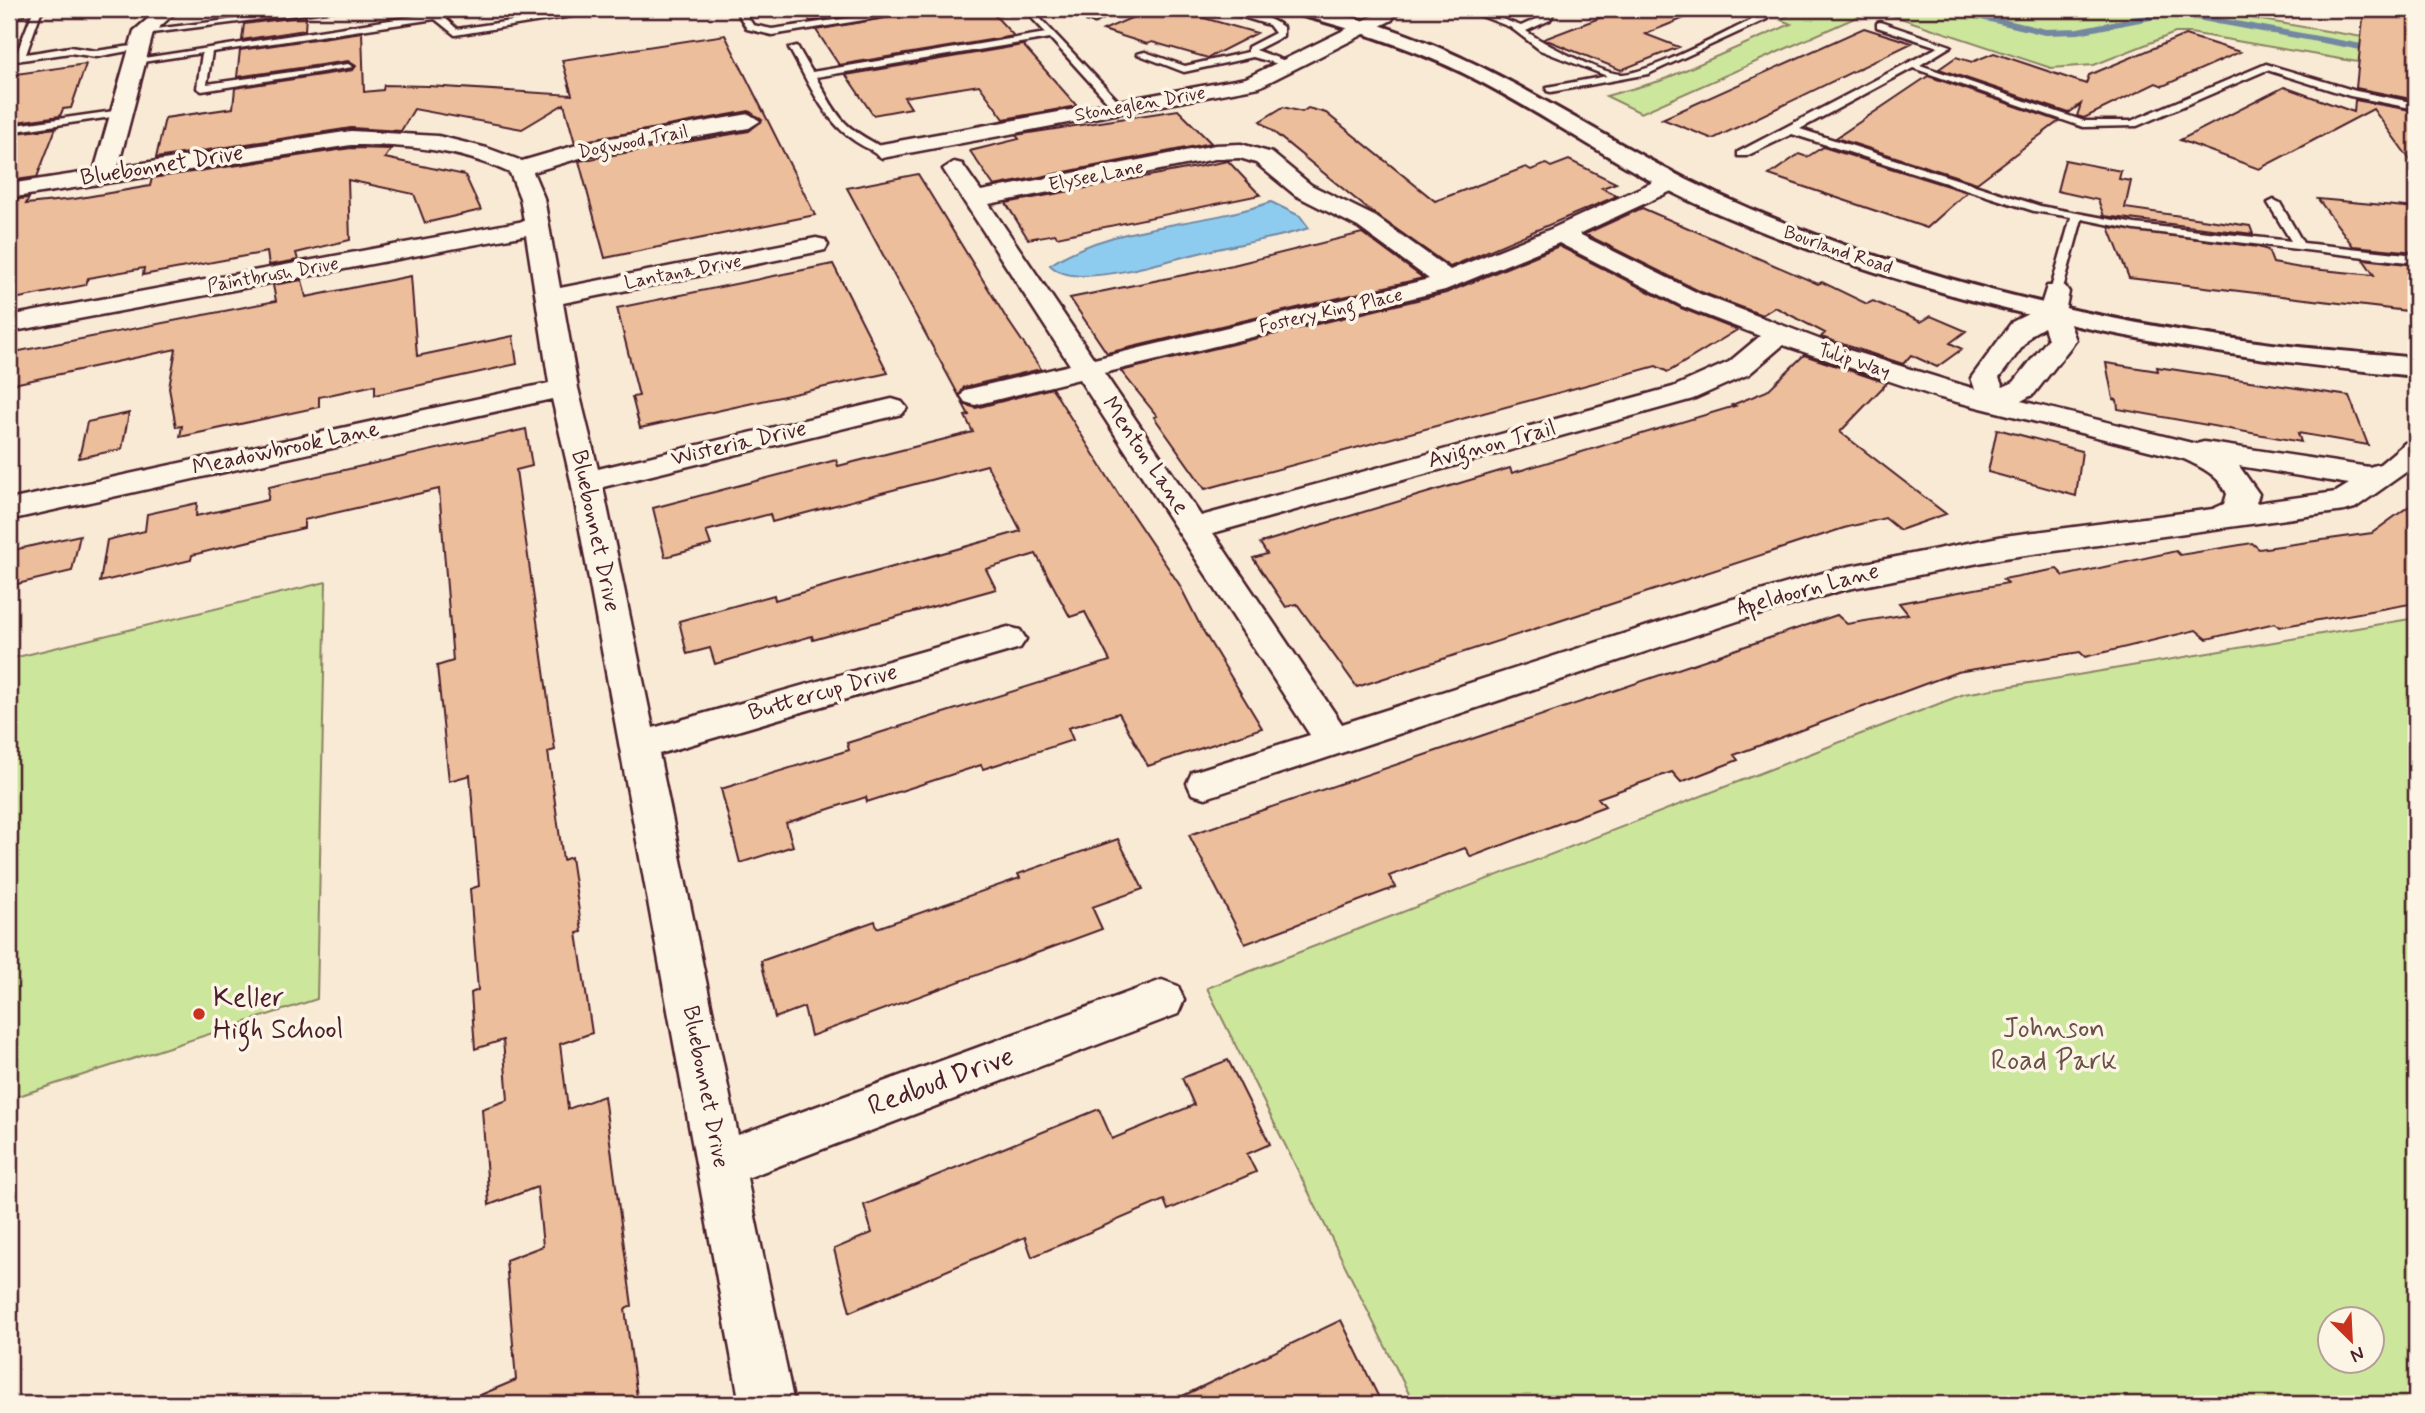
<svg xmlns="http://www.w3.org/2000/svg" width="2425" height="1413" font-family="Mynerve,sans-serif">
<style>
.green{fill:#cce69c;stroke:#8b8264;stroke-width:2;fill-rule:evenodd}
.water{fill:#8eccef;stroke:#7387a1;stroke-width:2}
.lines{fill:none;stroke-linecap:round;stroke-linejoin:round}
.stream{stroke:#7387a1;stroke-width:6}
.building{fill:#ecbe9c;stroke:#4a1f2b;stroke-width:2}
.lane-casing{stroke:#4a1f2b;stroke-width:5}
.street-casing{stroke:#4a1f2b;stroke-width:5}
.secondary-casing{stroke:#4a1f2b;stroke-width:6}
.lane{fill:#fcf5e5;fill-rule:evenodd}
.street{fill:#fcf5e5;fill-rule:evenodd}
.secondary{fill:#fcf5e5;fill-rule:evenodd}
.poi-dot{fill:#c8321e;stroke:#fcf5e5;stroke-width:2.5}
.labels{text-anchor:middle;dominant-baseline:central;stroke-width:7;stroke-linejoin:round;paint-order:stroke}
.far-street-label{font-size:19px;fill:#4a1f2b;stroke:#fcf5e5}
.street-label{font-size:23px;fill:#4a1f2b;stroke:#fcf5e5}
.near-poi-label{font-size:28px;fill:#4a1f2b;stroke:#fcf5e5;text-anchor:start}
.near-park-label{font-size:28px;fill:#6a5147;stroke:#fcf5e5}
.near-street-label{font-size:28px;fill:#4a1f2b;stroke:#fcf5e5}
</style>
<rect width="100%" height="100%" fill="#f9ead6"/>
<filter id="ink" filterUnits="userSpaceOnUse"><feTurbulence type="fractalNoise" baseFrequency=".0143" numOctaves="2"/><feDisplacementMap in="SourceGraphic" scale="14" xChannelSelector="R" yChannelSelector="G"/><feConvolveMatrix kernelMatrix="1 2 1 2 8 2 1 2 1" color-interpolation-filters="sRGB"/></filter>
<g filter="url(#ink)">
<!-- green -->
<path class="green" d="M1798 9H2197L2416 46V72L2190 33H2175L2094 65 2051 68 1882 12H1868L1641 113 1606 96 1660 81 1791 24 1781 20Z
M326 582 317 999 9 1099V659Z
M2416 618V1404H1414L1207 988 1964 694ZM2330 1318H2372V1360H2330Z"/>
<!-- water -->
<path class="water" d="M1271 202 1300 216 1309 228C1275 239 1242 243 1208 251 1167 260 1123 276 1080 276 1068 275 1058 273 1050 265 1112 223 1201 227 1271 202Z"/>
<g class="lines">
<!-- stream -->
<path class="stream" d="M1948 9 2045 32 2078 31 2160 15 2197 17 2372 49"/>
</g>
<!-- building -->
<path class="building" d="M802 9H894L810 21Z
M934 9H989L1014 36 839 65 816 30Z
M1152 9H1172L1257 33 1208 58 1152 42 1147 44 1103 30Z
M1623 9 1704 10 1645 34 1679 47 1621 70 1544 39Z
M2364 9 2414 18 2416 100 2356 88Z
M306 16 305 30 242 40 244 24Z
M1864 28 1912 43 1713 139 1662 119Z
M362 32 364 92 383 90 384 85 428 86 572 95 562 60 725 35 815 215 605 258 579 161 749 131 762 120 749 111 575 143 564 104 522 129 414 109 401 131 351 128 156 158 165 118 233 108 235 88 353 70 356 66 348 61 237 77 240 50Z
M2185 35 2240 52 2163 86 2156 83 2084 118 2077 116 2081 104 2069 113 1939 69 1956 57 1972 62 1994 53 2086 84 2089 75Z
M1023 45 1077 106 1004 119 979 85 904 97 911 108 873 115 846 75Z
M86 64 71 108 63 109 60 116 9 123V75Z
M1928 76 2059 121 1977 183 1836 138Z
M2284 87 2354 112 2355 100 2416 111V168L2373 109 2259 169 2180 140Z
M1283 107 1302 112 1308 108 1326 113 1435 201 1526 167 1531 170 1546 164 1551 167 1569 160 1616 183 1602 188 1617 196 1450 267 1369 210 1260 121Z
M1178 110 1211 143 994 186 970 151 1019 139 1016 135Z
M56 128 37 177 9 181V134Z
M1823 147 1967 192 1927 228 1769 175 1799 154 1807 157Z
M351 148 391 149 385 158 465 175 481 210 425 223 414 194 348 180 350 240 296 253 298 260 269 265 267 252 143 275 144 268 88 278 86 285 9 300V200L29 198 26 204 74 199 150 186 152 178Z
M2065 160 2121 171 2119 179 2131 181 2125 208 2250 226 2253 234 2104 216 2098 200 2057 191Z
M1228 161 1260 195 1057 237 1055 234 1028 239 1006 203Z
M918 174 1005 316 1041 369 964 387 959 396 847 188Z
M2318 199 2416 208V252L2353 246Z
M1642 208 1818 284 1822 282 1867 304 1873 301 1921 322 1931 316 1966 331 1950 343 1962 349 1937 367 1911 355 1903 364 1821 337 1825 333 1775 307 1762 315 1701 292 1585 234Z
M2109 227 2258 247 2268 250 2273 263 2301 268 2374 275 2363 259 2416 265V312L2129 278Z
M1362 233 1423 278 1107 353 1070 298 1233 265Z
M1559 246 1681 308 1737 330 1668 372 1656 366 1205 489 1154 417 1157 416 1121 371 1446 293Z
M833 264 888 373 640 428 632 397 639 396 617 308Z
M411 276 417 356 513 336 517 364 375 395V385L319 397V407L180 437 182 426 176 427 169 388 176 349 9 385V353L276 301 273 285 302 280 306 297Z
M1804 355 1887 383 1840 432 1946 514 1900 530 1885 518 1844 528 1357 687 1297 604 1286 607 1253 558 1267 554 1260 543 1510 468 1512 473 1735 406 1732 405 1767 391Z
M2106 363 2158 371 2157 367 2349 396 2368 445 2298 433 2301 442 2118 409 2117 400 2113 399Z
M1052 388 1119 495 1179 584 1202 629 1262 728 1148 766 1119 713 1068 728 1073 740 983 769 981 765 867 802 866 797 786 823 793 846 740 863 721 789 849 750 847 743 1110 661 1085 612 1070 617 1036 554 986 569 996 589 813 640 812 636 715 664 710 648 687 654 679 621 774 595 775 600 1021 531 987 465 772 522 770 514 706 531 711 545 665 557 653 508 836 460 838 466 973 432 965 416 969 415 963 404 976 408Z
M129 413 122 449 79 458 87 422Z
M526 429 532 466 516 470 555 750 548 752 563 860 571 857 582 932 577 933 592 1033 560 1044 568 1109 604 1096 632 1306 625 1309 638 1404H459L516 1380 506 1260 543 1246 537 1187 489 1205 482 1109 508 1100 503 1040 475 1049 471 993 478 990 470 889 479 886 470 775 449 781 437 666 453 661 439 489 304 520V528L192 555 191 560 100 582 107 540 145 531 147 514 197 503 196 516 268 500 269 487Z
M1997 429 2082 451 2076 496 1988 472Z
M2416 501V603L2279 627 2275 623 2207 639 2196 630 2085 657 2080 652 1957 672 1734 755 1738 760 1681 782 1672 772 1598 798 1605 806 1471 857 1465 848 1389 876 1396 887 1245 944 1189 835 1837 615 1847 624 1908 614 1899 603 2008 583 2003 579 2057 569 2064 576 2176 551 2180 555 2252 543 2259 549 2372 533Z
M80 535 72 571 9 586V551Z
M1118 839 1143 889 1092 907 1102 929 811 1036 804 1007 775 1018 761 961 875 921 877 928 1020 878 1018 874Z
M1228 1060 1270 1144 1247 1154 1256 1172 1168 1210 1164 1200 1032 1257 1025 1237 850 1312 834 1249 872 1233 864 1205 1099 1109 1112 1139 1194 1105 1182 1078Z
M1341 1320 1382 1404H1166L1222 1377Z"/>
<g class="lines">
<!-- lane casing -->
<g class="lane-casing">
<path id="lane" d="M28 9H51L41 12 26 54 70 47 96 51 139 45 144 48 96 57 70 53 9 62V56L16 55 32 14 9 17V11Z
M96 9H121L99 14 95 11Z
M316 9H342L144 34 139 31Z
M461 9H478L444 17 457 29 594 9H615L455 35 435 19 212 52 207 84 348 64 353 67 202 91 197 88 202 53 136 63 131 60Z
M735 9H743L753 25 772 29 911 9H931L772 35 747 29Z
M1108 9H1119L1095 22 1087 20Z
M1217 9C1238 9 1266 14 1283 27V36L1256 50 1293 64V68L1253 57 1184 72 1137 54 1145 52 1185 66 1248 52V47L1275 33 1269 25Z
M1396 9H1408L1388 18 1380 16Z
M1463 9H1475L1521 26 1543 16 1534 9H1544L1553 14 1550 20 1526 31C1543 43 1598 72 1619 74 1645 76 1726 32 1754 19L1726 9H1738L1767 19 1648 74 1551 92 1547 91V87L1607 76 1540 50 1510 27Z
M1037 15 1123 106V110H1115L1050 38 816 77C840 120 841 126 886 149L887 151 882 154C829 137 815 93 789 48L797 46 812 72 1046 33 1032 18Z
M1880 22 1951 46 1920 65 2084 121H2131L2266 64 2356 91 2416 103V109L2350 96 2267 70 2137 126 2083 127 1913 68 1800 129 2040 206 2135 224 2291 241 2268 203 2274 200 2280 203 2303 243 2416 255V263L2135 230 2082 219 2062 292 2056 296 2050 292 2071 217 2034 211 1792 134 1746 156H1738V152L1938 47 1877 27V23Z
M121 110 126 113 125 115 9 132V126Z"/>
</g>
<!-- street casing -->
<g class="street-casing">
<path id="street" d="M159 9H179L153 33 118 167 351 131 438 136 487 148 522 161 587 142 749 114 760 121 749 128 590 155 533 172 544 198 560 288 816 238 825 240 828 245 825 250 816 252 563 303 578 388 598 469 892 399 902 402 907 408 902 414 603 487 653 728 1008 627 1020 630 1026 639 1020 648 659 754 738 1135 1162 980 1178 986 1184 1000 1178 1014 747 1178 794 1404H740L571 481 552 399 9 520V500L549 383 526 235 9 332V316L524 221 520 198 510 173C459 149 407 145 351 145L9 198V184L94 171 134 31Z
M1385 10 1394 16 1392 20 1259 87 882 158 871 151 882 144 1246 78Z
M1241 144 1272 153 1311 185 1376 217 1450 270 1551 229 1664 177H1680L1684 182 1680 187 1579 234 1700 294 1842 348 1975 389 1971 378 2012 322 2040 308 2047 286H2065L2069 292 2065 312 2076 340 2034 394 2021 401 2196 444 2204 442 2369 467 2380 464 2405 443 2416 440V465L2355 508 2344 511 2004 558 1843 590 1747 618 1206 798 1192 794 1187 783 1192 772 1310 735 1079 379 975 405 965 402 961 396 965 390 1070 365 943 169 954 162 962 164 981 191 1215 145ZM1240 158 1256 163 1295 195 1358 227 1429 279 1094 359 989 204 1215 159ZM1559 243 1682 306 1760 336 1729 362 1673 387 1201 516 1104 373 1445 290ZM2044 327 2048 339 2014 382 2003 387 1999 378 2032 334ZM1783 345 1937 397 2184 459C2201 467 2220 476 2227 494L2224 504 2213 509 2004 536 1840 568 1723 602 1342 724 1213 533 1693 399 1749 374ZM2239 466 2349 484 2336 492 2256 503 2259 494Z"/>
</g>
<!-- secondary casing -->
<g class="secondary-casing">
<path id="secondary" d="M1289 9C1322 8 1351 16 1382 26 1481 58 1565 114 1655 163 1697 186 1741 206 1785 223 1934 282 2091 319 2249 341 2304 349 2360 352 2416 358V376C2172 354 1934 307 1708 209 1629 174 1559 123 1483 83 1423 51 1358 30 1292 13Z"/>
</g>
<!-- lane -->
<use href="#lane" class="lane"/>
<!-- street -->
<use href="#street" class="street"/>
<!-- secondary -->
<use href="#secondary" class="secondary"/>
</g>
</g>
<!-- markers -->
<circle class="poi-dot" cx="199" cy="1014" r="7"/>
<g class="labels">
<!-- far-street labels -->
<g class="far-street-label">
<text transform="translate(1140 104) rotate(-10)">Stoneglen Drive</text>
<text transform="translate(633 142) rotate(-11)">Dogwood Trail</text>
<text transform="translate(1096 176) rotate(-11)">Elysee Lane</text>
<text transform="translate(1838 250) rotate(19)">Bourland Road</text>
<text transform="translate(683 272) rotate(-11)">Lantana Drive</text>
<text transform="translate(273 275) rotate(-10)">Paintbrush Drive</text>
<text transform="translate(1331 311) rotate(-13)">Fostery King Place</text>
<text transform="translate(1854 361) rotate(18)">Tulip Way</text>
</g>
<!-- street labels -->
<g class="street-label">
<text transform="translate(162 166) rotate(-9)">Bluebonnet Drive</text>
<text transform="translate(739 444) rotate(-13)">Wisteria Drive</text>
<text transform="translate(1492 445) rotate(-15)">Avignon Trail</text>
<text transform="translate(286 449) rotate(-12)">Meadowbrook Lane</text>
<text transform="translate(1145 456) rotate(56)">Menton Lane</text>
<text transform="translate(595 531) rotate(78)">Bluebonnet Drive</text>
<text transform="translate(1808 590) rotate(-15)">Apeldoorn Lane</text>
<text transform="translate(823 693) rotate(-16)">Buttercup Drive</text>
<text transform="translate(705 1087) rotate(79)">Bluebonnet Drive</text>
</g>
<!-- near-poi labels -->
<g class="near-poi-label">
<text x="213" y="998">Keller<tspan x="213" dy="32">High School</tspan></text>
</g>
<!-- near-park labels -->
<g class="near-park-label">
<text x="2054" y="1029">Johnson<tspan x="2054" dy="32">Road Park</tspan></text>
</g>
<!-- near-street labels -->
<g class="near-street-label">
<text transform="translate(941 1082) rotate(-20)">Redbud Drive</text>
</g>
</g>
<!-- margin -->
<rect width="2425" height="1413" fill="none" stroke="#fcf5e5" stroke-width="35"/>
<rect x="18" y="18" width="2390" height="1378" fill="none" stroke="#4a1f2b" stroke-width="2.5" filter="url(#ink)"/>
<!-- north arrow -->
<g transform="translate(2351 1340) rotate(156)"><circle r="33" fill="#fcf5e5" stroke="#b59f9b" stroke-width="2"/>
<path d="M0-5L12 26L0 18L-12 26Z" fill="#c8321e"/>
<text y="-10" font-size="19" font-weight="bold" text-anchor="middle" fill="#4a1f2b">N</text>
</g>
</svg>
